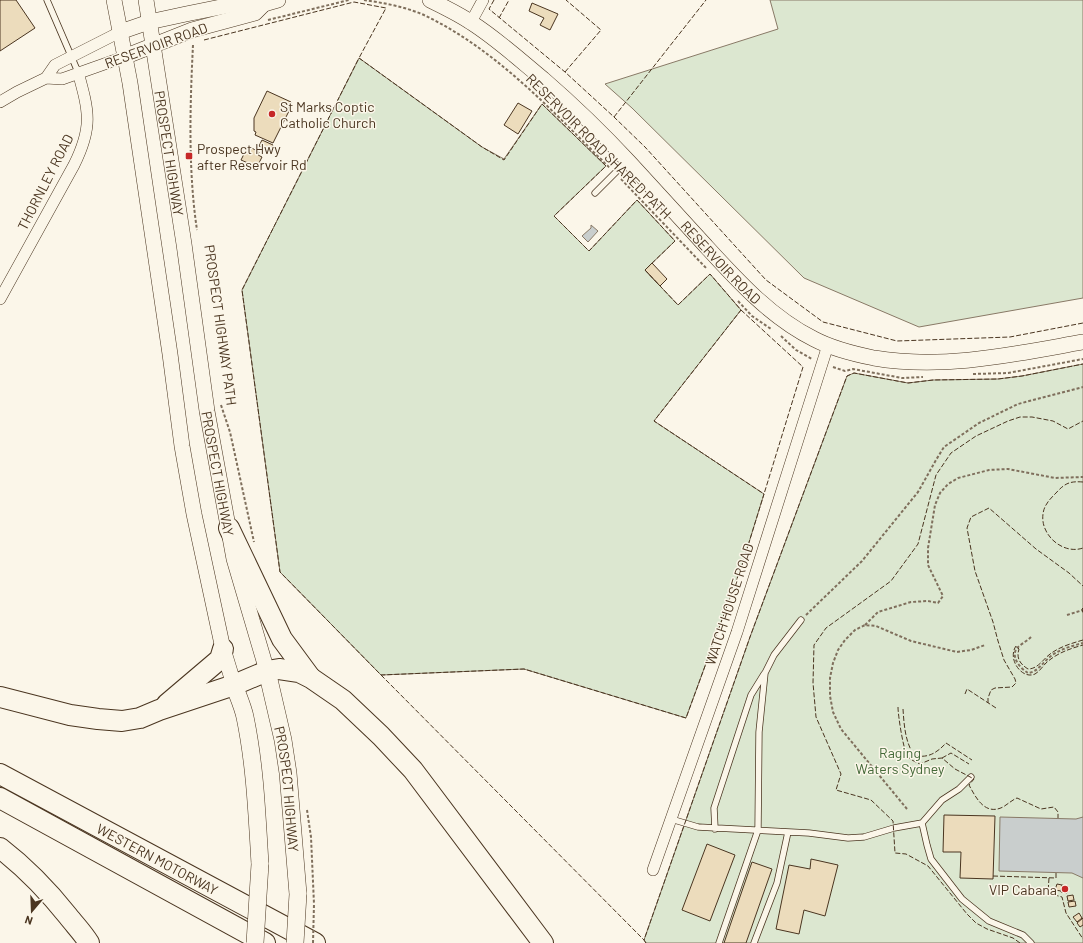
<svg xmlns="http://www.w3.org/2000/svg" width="1083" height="943" font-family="Barlow,sans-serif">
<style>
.green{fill:#dce7d0;stroke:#887966}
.water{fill:#c9cecd;stroke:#887966}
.building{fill:#ecdcbc;stroke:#4a3520}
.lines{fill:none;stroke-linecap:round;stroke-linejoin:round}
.lane-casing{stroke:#4a3520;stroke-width:7}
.street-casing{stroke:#4a3520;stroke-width:12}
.secondary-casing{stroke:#4a3520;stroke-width:16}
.primary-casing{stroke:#4a3520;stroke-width:18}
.highway-casing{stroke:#4a3520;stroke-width:22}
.path{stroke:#7f6f5c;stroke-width:2;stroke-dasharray:3 2;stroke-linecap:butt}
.lane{stroke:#fbf6e9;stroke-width:5.5}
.street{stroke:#fbf6e9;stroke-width:11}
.secondary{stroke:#fbf6e9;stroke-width:15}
.primary{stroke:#fbf6e9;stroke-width:17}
.highway{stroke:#fbf6e9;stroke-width:20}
.primary-bridge-casing{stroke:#4a3520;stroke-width:18;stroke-linecap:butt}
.path-bridge{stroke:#7f6f5c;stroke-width:2;stroke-dasharray:3 2;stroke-linecap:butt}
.primary-bridge{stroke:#fbf6e9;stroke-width:17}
.fence{stroke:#4a3520;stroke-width:1;stroke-dasharray:5 2;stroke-linecap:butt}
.poi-dot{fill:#c62828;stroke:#fbf6e9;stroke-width:1.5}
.labels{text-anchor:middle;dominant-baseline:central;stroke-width:3;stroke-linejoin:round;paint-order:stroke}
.street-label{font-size:14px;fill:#4a3520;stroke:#fbf6e9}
.poi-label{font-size:14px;fill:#4a3520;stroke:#fbf6e9;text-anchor:start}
.park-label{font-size:14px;fill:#436837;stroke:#fbf6e9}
</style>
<rect width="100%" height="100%" fill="#fbf6e9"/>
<!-- green -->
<path class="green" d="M770 0H1083V298L919 327 804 278 632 108 605 84 778 29Z
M359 58 482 147 504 159 542 104 606 166 554 216 589 251 637 200 675 241 645 270 678 305 710 274 741 310 654 421 764 494 742 565 686 718 524 669 381 675 280 572 242 290Z
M1083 364V943H646L644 940 750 637 847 376 854 373 908 383 933 380 998 379 1022 376Z"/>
<!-- water -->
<path class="water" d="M591 225 598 231 588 242 582 236 591 228Z
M1000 817 1076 819 1083 817V878L1072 873 999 871Z"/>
<!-- building -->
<path class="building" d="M0 0H16L35 28 0 51Z
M532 3 558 14 550 30 540 25 544 18 529 11Z
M267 91 291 102 288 108 290 109 273 143 255 135 256 132 254 131V118Z
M518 103 532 111 518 134 504 125Z
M262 140 273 145 270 151 259 146Z
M248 146 259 152 258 155 262 157 257 167 241 160Z
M652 263 667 279 660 286 645 270Z
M944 815 995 816 993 879 960 878 961 852H943Z
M707 844 735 855 710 921 682 910Z
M811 859 838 865 825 916 804 910 799 934 776 929 789 865 810 869Z
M752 862 772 869 746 943H724Z
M1057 884 1062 885 1061 891 1055 890Z
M1062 885 1068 886 1067 893 1061 892Z
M1073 895 1074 900 1068 901 1067 896Z
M1075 901 1076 906 1069 907 1068 902Z
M1079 913 1082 918 1077 922 1073 917Z
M1083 918V925L1080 927 1077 923Z"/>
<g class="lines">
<!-- lane casing -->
<g class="lane-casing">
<path id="lane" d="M47 0 78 72
M595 193 627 161
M671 819 698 827 809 833 848 838 864 837 894 828 922 823 942 800 959 789 971 777
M922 823 927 845 931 859 962 899 989 921 1023 935 1031 943
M715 829 714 808 751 695 764 674
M719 943 758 830 759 732 765 673 774 655 801 620
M754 943 777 883 788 832"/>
</g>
<!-- street casing -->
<g class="street-casing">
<path id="street" d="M471 22 483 0
M46 78 62 79 124 57
M0 102 17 92 46 78 55 65 120 32
M0 299 74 165C93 127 89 112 78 72
M653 870 737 632 828 345"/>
</g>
<!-- secondary casing -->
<g class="secondary-casing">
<g id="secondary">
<path d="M114 0 130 83 170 354 182 446 194 514 223 649 234 685"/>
<path id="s1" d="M146 0 184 244 207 411 234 559 267 671"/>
<path id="s2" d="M430 0C444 7 459 14 472 23 497 39 520 60 543 79 573 105 602 133 629 162 654 189 679 217 704 244 736 279 770 317 814 339 833 349 854 354 874 358 944 370 1015 354 1083 342"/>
<path d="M120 32 149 22 186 14 251 1 264 4 278 0"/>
<path d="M124 57 192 30 255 13 264 4"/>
</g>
</g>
<!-- primary casing -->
<g class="primary-casing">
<g id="primary">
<path id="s3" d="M267 671 283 740 288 773 298 894"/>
<path d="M234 685C238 696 243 707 245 717 255 765 257 815 260 864"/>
</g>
</g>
<!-- highway casing -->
<g class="highway-casing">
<g id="highway">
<path d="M229 528 282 639 310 677"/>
<path d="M0 697 70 715 98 719 122 721 140 718 159 710 234 685 267 671 279 669 299 672 311 678 343 700 381 736 413 770 543 943"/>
<path d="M167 704 220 659 223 649"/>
<path id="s4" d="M0 774 315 943"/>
<path d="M0 798 265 943"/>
<path d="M0 848C26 868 48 891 68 916 75 925 83 933 89 943"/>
</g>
</g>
<!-- path -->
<path class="path" d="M364 0C384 3 407 7 426 16 498 51 553 112 610 168
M268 20 349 0
M193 45C190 105 188 170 197 230
M621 179 707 269
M738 301 752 316 771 329
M781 336 796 350 812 359
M833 367 845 371 853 369 902 378 923 377
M973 374 1008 373 1083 359
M221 405 230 432 254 542
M806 615 862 561 918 492 936 460 944 447 979 423 1018 404 1083 387
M1067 615 1083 610
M865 625 878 612 911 602 928 601 938 603 943 596 928 565V548L935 505 940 493 948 484 958 478 989 470 1008 469 1055 478 1083 477
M1031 637C1027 641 1021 644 1017 648 1010 657 1021 669 1028 673 1038 672 1043 662 1051 656 1060 649 1072 646 1083 643
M907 809 841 729 833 712 830 696V678L833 663 838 650 845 640 855 630 865 625 876 626 911 641 957 652 971 650 985 645
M307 810 311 837 314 904"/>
<!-- lane -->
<use href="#lane" class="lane"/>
<!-- street -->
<use href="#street" class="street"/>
<!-- secondary -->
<use href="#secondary" class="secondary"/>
<!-- primary -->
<use href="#primary" class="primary"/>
<!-- highway -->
<use href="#highway" class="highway"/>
<!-- primary-bridge casing -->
<g class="primary-bridge-casing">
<path id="primary-bridge" d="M255 943 260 864
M295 943 298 894"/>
</g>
<!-- path-bridge -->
<path class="path-bridge" d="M313 943 314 904"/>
<!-- primary-bridge -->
<use href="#primary-bridge" class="primary-bridge"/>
<!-- fence -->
<path class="fence" d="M494 0 489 9 565 72 614 117 645 147 766 280 823 322 897 341 1010 337 1083 323
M499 18 509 0
M204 40 354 2 386 8 359 58
M359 58 482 147 504 160 542 104 606 166 554 216 589 251 637 200 675 241 645 270 678 305 710 274 741 310 654 421 764 494 742 565 686 718 524 669 381 675 280 572 242 290Z
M565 72 601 30 566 0
M614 117 706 0
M741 310 803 367 764 494
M1083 482C1070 481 1065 483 1056 493 1050 499 1044 505 1043 514 1040 535 1063 555 1083 548
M1083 608 1082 609 1083 613
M1083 640C1073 643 1062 646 1053 652 1044 657 1039 669 1028 669 1020 664 1016 658 1019 649L1016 646C1007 659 1022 680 1035 674 1040 671 1043 666 1046 663 1057 653 1069 649 1083 645
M381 675 644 940
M965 694 967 689 996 708
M988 703V698L991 690 995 688 1012 687 1016 683 1015 679 1004 660 998 641 993 622 975 571 967 528 971 517 989 508 1036 549 1069 573 1083 586
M898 707C898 715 903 748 907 755 909 759 915 762 920 764L932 759 942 758 955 769 974 779 969 785C976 798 985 816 1003 807 1008 804 1012 800 1017 798L1041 809 1054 807 1058 812V818
M903 709C904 724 905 742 914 755 927 759 937 753 946 743L972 760
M942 758 951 753 969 764
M993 876 1056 878V873
M1049 878 1048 893 1062 897 1066 913 1083 939
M646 943 644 940 750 637 847 376 854 373 908 383 933 380 998 379 1022 376 1083 364
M1020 943 1013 938 987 929 976 923 967 914 928 866 906 854 895 853 893 821 871 800 836 790 841 774 816 717 813 683 814 645 826 628 891 581 918 544 936 475 951 453 976 436 1008 421 1020 417H1032L1053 421 1068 429 1083 421"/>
</g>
<!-- markers -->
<g class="poi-dot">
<circle cx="272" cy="114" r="4"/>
<rect x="185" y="152" width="8" height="8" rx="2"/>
<circle cx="1065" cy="889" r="4"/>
</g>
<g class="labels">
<!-- street labels -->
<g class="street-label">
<text transform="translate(156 45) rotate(-20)">RESERVOIR ROAD</text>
<text transform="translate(599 146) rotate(45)">RESERVOIR ROAD SHARED PATH</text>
<text stroke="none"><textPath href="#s1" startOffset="155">PROSPECT HIGHWAY</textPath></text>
<text transform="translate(45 182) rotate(-63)">THORNLEY ROAD</text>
<text stroke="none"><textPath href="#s2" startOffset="394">RESERVOIR ROAD</textPath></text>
<text transform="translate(221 325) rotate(82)">PROSPECT HIGHWAY PATH</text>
<text stroke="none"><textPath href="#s1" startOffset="479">PROSPECT HIGHWAY</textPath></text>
<text transform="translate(729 604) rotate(-72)">WATCH HOUSE ROAD</text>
<text stroke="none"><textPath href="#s3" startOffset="120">PROSPECT HIGHWAY</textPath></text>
<text stroke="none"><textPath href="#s4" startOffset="179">WESTERN MOTORWAY</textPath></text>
</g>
<!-- poi labels -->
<g class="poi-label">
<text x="280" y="106">St Marks Coptic<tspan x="280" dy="16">Catholic Church</tspan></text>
<text x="197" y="148">Prospect Hwy<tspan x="197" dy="16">after Reservoir Rd</tspan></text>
<text x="1057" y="889" text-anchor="end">VIP Cabana</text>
</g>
<!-- park labels -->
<g class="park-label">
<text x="900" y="752">Raging<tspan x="900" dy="16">Waters Sydney</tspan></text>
</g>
</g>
<!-- north arrow -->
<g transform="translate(32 911) rotate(199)" stroke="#fbf6e9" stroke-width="3" paint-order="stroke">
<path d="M0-3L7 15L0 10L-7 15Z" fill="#4a3520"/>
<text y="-6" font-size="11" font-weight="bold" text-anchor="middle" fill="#4a3520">N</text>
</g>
</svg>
